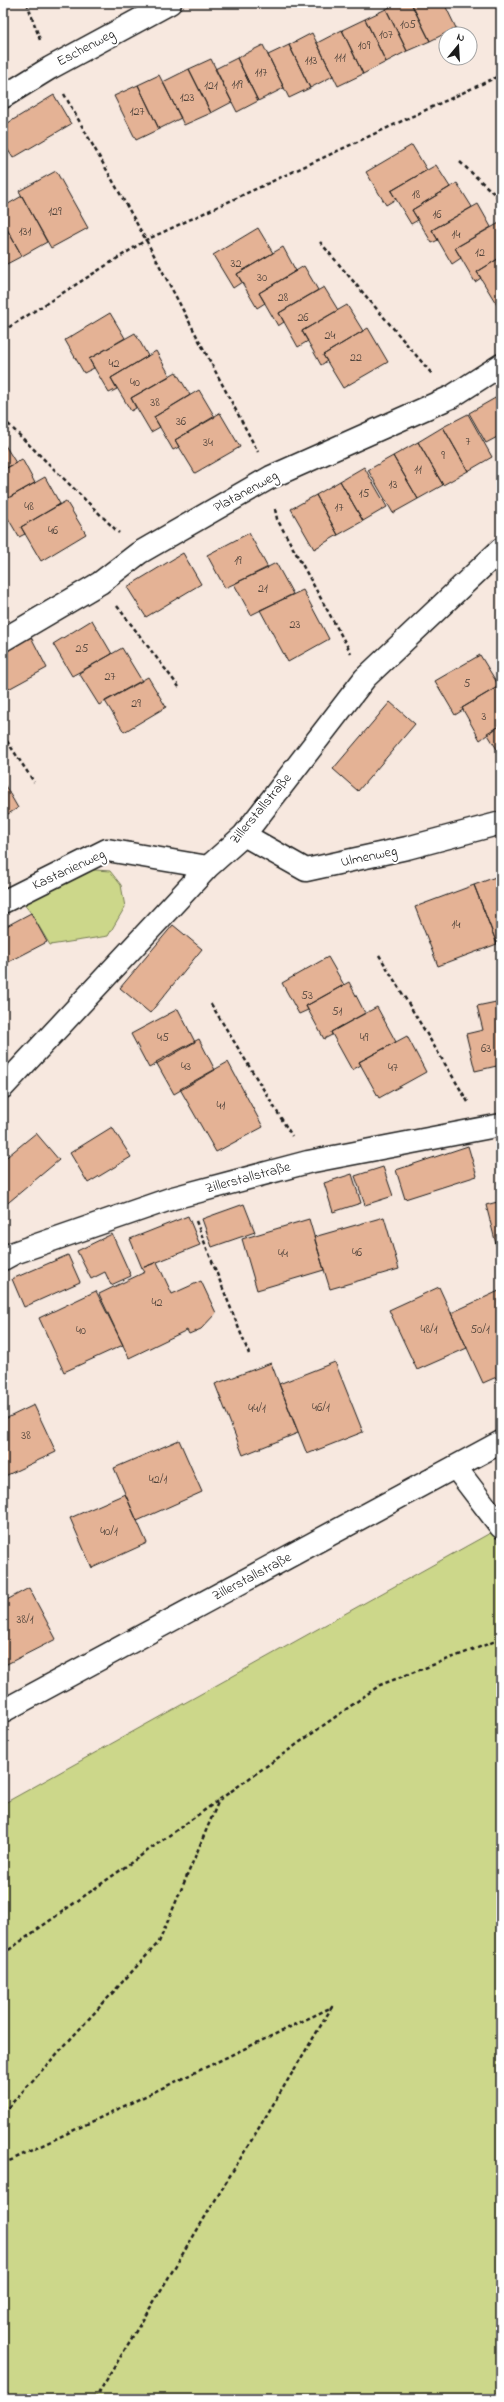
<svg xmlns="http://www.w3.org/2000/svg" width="504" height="2402" font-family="'Indie Flower',sans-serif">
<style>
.green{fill:#ccd78a;stroke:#747a53}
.building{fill:#e4b295;stroke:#1c1c1c}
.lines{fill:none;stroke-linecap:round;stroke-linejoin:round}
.minor-casing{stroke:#1c1c1c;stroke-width:25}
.path{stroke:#1c1c1c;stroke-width:2.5;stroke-dasharray:4 3;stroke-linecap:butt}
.minor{stroke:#fff;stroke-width:22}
.labels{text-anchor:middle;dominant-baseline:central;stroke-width:4;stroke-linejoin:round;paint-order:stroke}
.number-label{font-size:12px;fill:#4e423a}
.street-label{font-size:14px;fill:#1c1c1c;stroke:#fff}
</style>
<rect width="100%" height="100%" fill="#f7e8df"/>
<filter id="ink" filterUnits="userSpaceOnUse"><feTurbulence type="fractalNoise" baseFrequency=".025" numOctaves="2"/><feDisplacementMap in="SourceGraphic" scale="8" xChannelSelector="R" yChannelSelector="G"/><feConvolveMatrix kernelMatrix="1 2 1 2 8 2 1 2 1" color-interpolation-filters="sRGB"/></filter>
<g filter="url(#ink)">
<!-- green -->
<path class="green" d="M81 869 110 871 121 885 125 907 108 936 50 945 31 913 23 903Z
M501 1527V2399H3V1804Z"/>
<!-- building -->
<path class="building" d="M398 3H411L430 41 407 51 386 9Z
M411 3H444L456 28 430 41Z
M386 9 407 51 386 62 365 19Z
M365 19 386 62 363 74 342 30Z
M342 30 363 74 338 86 317 43Z
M312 33 333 76 310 88 289 45Z
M263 45 284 88 258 101 237 58Z
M289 45 310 88 289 98 268 55Z
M237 58 258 101 237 112 215 69Z
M211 59 232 102 211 113 189 69Z
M189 69 211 113 184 125 163 82Z
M159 75 181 118 159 129 138 85Z
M138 85 159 129 136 140 114 96Z
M54 95 71 124 13 158 3 142V126Z
M412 145 427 170 391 191 396 199 386 205 366 172Z
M436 165 450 187 412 210 418 220 411 224 391 191Z
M56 171 88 228 51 248 19 191Z
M457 183 472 207 432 230 438 240 432 243 412 210Z
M22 196 47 242 22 256 3 222V207Z
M478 204 491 227 455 248 461 258 452 264 432 230Z
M3 222 22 256 3 266Z
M501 222V257L477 272 481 278 475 282 455 248Z
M258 228 273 253 237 274 242 282 233 288 213 255Z
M283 247 296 271 259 293 265 303 257 308 237 274Z
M501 257V303L497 305 477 272Z
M304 266 318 290 279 313 284 322 278 326 259 293Z
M324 287 338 310 302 331 308 341 298 347 279 313Z
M347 305 363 331 323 355 327 361 321 365 302 331Z
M110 313 125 338 89 359 94 368 84 373 65 340Z
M368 328 388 362 343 388 323 355Z
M135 333 148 356 111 378 117 389 109 393 89 359Z
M156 351 170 376 131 398 136 408 131 411 111 378Z
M176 372 190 395 154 417 160 427 151 432 131 398Z
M199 390 215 417 175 440 179 447 173 450 154 417Z
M497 397 501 405V435L486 443 469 413Z
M220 413 240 447 195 473 175 440Z
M468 414 492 457 468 471 443 427Z
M443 427 468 471 443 485 418 442Z
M3 442 16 463 3 470Z
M418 442 443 485 418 499 393 456Z
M393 456 418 499 393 513 368 470Z
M22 459 35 483 3 501V470Z
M364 467 387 507 363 521 340 481Z
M45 477 60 504 21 527 25 534 19 537 3 510V501Z
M340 481 363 521 338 535 316 495Z
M316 495 338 535 314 549 291 509Z
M66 501 86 534 41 561 21 527Z
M249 533 268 568 225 588 207 555Z
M183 553 201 584 146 617 127 587Z
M276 563 293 594 251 615 234 584Z
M303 590 329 639 288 662 260 610Z
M92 620 112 654 72 676 53 644Z
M31 637 47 668 3 692V652Z
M122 648 142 681 99 705 79 673Z
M480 655 499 686 462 708 463 710 455 715 435 681Z
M148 677 166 707 124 732 105 701Z
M501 685V725L480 740 462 708Z
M390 702 415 724 358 791 333 769Z
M501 725V756L487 733Z
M3 782 18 808 3 817Z
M501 875V942L497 944 474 885Z
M474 885 497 944 438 966 415 907Z
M31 913 47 942 3 965V928Z
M173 925 202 949 150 1013 120 988Z
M328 957 344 985 306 1006 308 1010 299 1014 282 983Z
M349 982 365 1013 331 1032 332 1035 324 1039 306 1006Z
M501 1001V1065L475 1071 466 1034 483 1030 477 1006Z
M377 1007 396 1042 359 1062 361 1065 352 1070 331 1032Z
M178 1009 195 1042 149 1068 131 1034Z
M407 1036 426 1072 379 1098 359 1062Z
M199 1039 215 1070 174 1094 156 1062Z
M228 1062 263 1127 216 1152 180 1089Z
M112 1127 131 1157 88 1183 70 1153Z
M36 1133 59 1160 3 1207V1160Z
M468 1146 477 1176 405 1199 396 1170Z
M383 1167 393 1196 365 1205 355 1176Z
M352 1174 361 1203 333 1212 324 1183Z
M501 1201V1251L498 1252 486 1205Z
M244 1204 255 1232 212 1247 202 1219Z
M188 1216 200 1245 142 1268 130 1239Z
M384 1217 399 1269 330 1289 314 1237Z
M309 1219 324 1270 257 1290 242 1239Z
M112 1234 131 1276 111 1285 105 1272 91 1279 77 1251Z
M68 1255 80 1282 24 1307 12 1279Z
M157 1262 172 1294 201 1281 216 1313 201 1329 189 1334 187 1330 129 1358 99 1294 145 1272 142 1268Z
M439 1287 467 1348 417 1370 389 1310Z
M501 1290V1375L483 1383 451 1313Z
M96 1291 123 1345 64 1372 39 1318Z
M335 1362 363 1432 307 1454 279 1384Z
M271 1363 298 1433 243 1455 215 1384Z
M34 1405 56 1452 3 1477V1420Z
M179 1440 202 1492 137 1521 114 1468Z
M125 1494 147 1543 92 1568 70 1518Z
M29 1588 56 1639 3 1666V1602Z"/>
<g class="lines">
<!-- minor casing -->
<g class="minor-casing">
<path id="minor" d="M3 97 50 68 170 3
M3 640 100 583 139 553 271 477 451 397 501 365
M244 835 306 870 407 848 501 823
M3 902 107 850 208 867
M3 1087 208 867 244 835 365 678 501 549
M3 1259 14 1253 173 1198 308 1162 501 1125
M456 1468 501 1527
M3 1711 501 1442"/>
</g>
<!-- path -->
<path class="path" d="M27 3 40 40
M64 94 146 240 258 452
M460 162 501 200
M320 242 432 374
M3 331 146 240 501 75
M3 419 119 533
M275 509 277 519 351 653
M117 606 179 687
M3 735 34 782
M379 955 468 1102
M211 1004 292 1136
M196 1221 249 1354
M3 1954 380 1685 501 1639
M3 2113 159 1942 219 1800
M3 2164 332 2007 95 2399"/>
<!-- minor -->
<use href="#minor" class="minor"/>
</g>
</g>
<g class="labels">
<!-- number labels -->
<g class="number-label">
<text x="408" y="25">105</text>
<text x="386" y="35">107</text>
<text x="364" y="46">109</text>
<text x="340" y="58">111</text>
<text x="311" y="61">113</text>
<text x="261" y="73">117</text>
<text x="237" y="85">119</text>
<text x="211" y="86">121</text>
<text x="187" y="98">123</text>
<text x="137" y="112">127</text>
<text x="416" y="195">18</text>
<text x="55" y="212">129</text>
<text x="437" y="215">16</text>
<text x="25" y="232">131</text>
<text x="456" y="235">14</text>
<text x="480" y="253">12</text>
<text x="236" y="264">32</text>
<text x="262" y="278">30</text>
<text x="283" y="298">28</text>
<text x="303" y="318">26</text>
<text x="330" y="336">24</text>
<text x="356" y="358">22</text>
<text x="114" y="364">42</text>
<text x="135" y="383">40</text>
<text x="155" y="403">38</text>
<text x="181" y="422">36</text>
<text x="468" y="442">7</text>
<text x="208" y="443">34</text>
<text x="443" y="456">9</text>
<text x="418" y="470">11</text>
<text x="393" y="485">13</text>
<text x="364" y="494">15</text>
<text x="29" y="507">48</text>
<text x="339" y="508">17</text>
<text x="53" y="531">46</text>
<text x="238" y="561">19</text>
<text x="263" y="589">21</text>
<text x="295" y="625">23</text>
<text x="82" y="649">25</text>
<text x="110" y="677">27</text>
<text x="467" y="684">5</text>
<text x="136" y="704">29</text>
<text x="484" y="717">3</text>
<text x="456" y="925">14</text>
<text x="307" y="996">53</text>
<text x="337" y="1012">51</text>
<text x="163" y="1038">45</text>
<text x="364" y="1038">49</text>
<text x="486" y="1049">63</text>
<text x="186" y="1067">43</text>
<text x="393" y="1068">47</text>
<text x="221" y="1106">41</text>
<text x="357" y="1253">46</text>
<text x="283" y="1254">44</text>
<text x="157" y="1303">42</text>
<text x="429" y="1330">48/1</text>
<text x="480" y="1330">50/1</text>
<text x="81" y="1331">40</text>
<text x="321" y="1408">46/1</text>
<text x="257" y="1409">44/1</text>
<text x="26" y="1436">38</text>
<text x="158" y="1480">42/1</text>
<text x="109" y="1532">40/1</text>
<text x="25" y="1620">38/1</text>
</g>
<!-- street labels -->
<g class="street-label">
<text transform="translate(86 48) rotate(-28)">Eschenweg</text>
<text transform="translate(246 492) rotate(-29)">Platanenweg</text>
<text transform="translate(261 809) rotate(-50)">Zillerstallstraße</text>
<text transform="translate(369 857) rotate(-12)">Ulmenweg</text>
<text transform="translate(69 870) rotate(-25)">Kastanienweg</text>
<text transform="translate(248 1178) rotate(-15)">Zillerstallstraße</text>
<text transform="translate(252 1577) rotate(-28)">Zillerstallstraße</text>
</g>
</g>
<!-- margin -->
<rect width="504" height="2402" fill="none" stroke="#fff" stroke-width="16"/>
<rect x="8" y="8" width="488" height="2386" fill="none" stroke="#1c1c1c" stroke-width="1.5" filter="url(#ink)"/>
<!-- north arrow -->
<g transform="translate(458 46) rotate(18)"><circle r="19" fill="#ffffff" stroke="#a4a4a4"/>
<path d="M0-3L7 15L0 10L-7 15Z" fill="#1c1c1c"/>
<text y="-6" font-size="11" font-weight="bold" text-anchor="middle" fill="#1c1c1c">N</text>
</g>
</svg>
